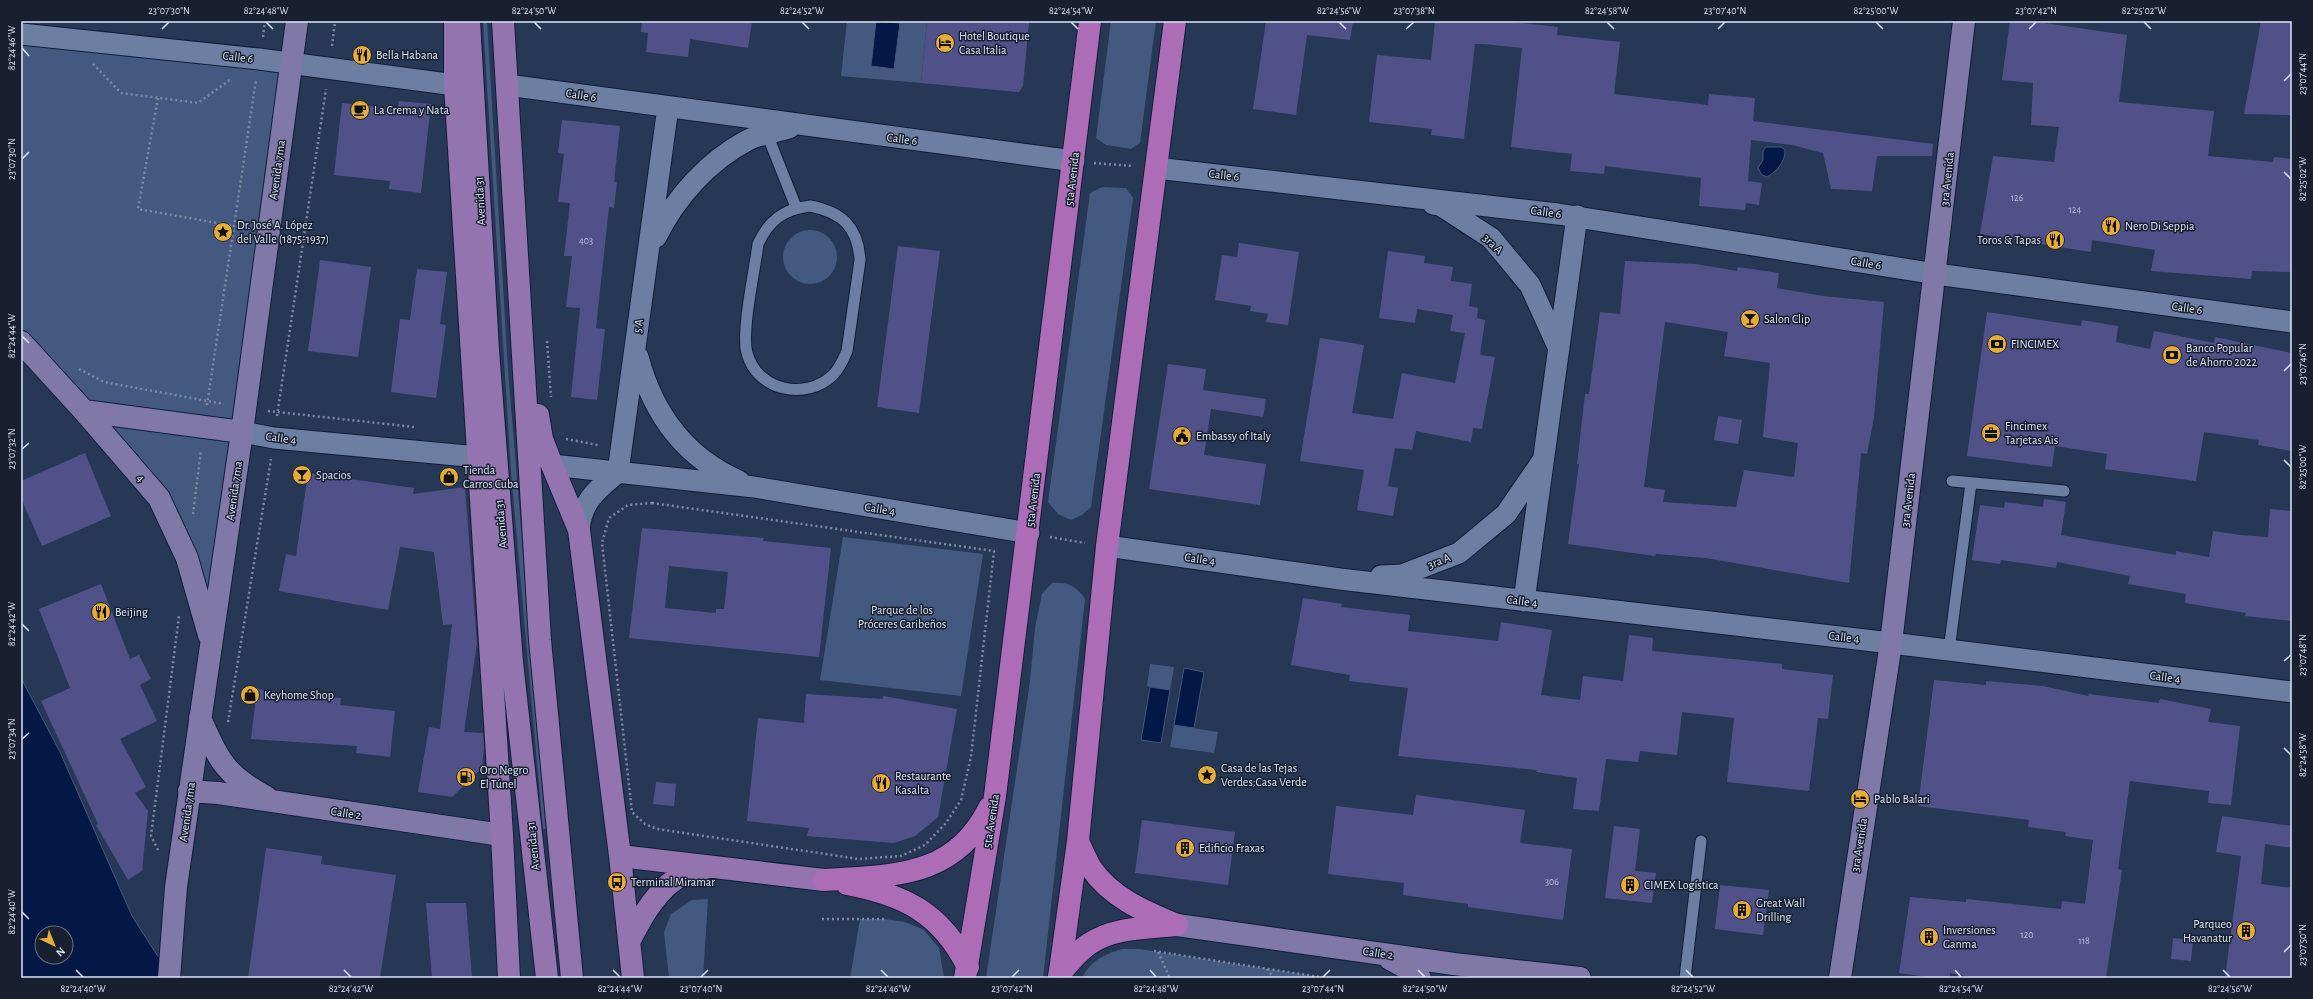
<svg xmlns="http://www.w3.org/2000/svg" width="2313" height="999" font-family="'Alegreya Sans',sans-serif">
<style>
.green{fill:#44597f}
.water{fill:#031846;stroke:#44567c;fill-rule:evenodd}
.building{fill:#505189;fill-rule:evenodd}
.lines{fill:none;stroke-linecap:round;stroke-linejoin:round}
.lane-casing{stroke:#0f1e3b;stroke-width:13}
.street-casing{stroke:#0f1e3b;stroke-width:23}
.secondary-casing{stroke:#0f1e3b;stroke-width:24}
.primary-casing{stroke:#0f1e3b;stroke-width:24}
.highway-casing{stroke:#0f1e3b;stroke-width:24}
.path{stroke:#7c8aa4;stroke-width:2.5;stroke-dasharray:2 3;stroke-linecap:butt}
.lane{stroke:#6c7fa2;stroke-width:11}
.street{stroke:#6c7fa2;stroke-width:21}
.secondary{stroke:#8079a8;stroke-width:22}
.primary{stroke:#9374ae;stroke-width:22}
.highway{stroke:#ad6cb6;stroke-width:22}
.ticks{fill:none;stroke:#dce7fb;stroke-width:1.5}
.labels{text-anchor:middle;dominant-baseline:central;stroke-width:3;stroke-linejoin:round;paint-order:stroke}
.number-label{font-size:10px;fill:#b9c2de}
.poi-label{font-size:12px;fill:#dce7fb;stroke:#181f2e;text-anchor:start}
.street-label{font-size:12px;fill:#dce7fb;stroke:#181f2e}
.park-label{font-size:12px;fill:#dce5f5;stroke:#181f2e}
.neatline{fill:none;stroke:#dce7fb;stroke-width:1.5}
.ticks-label{font-size:10px;text-anchor:middle;fill:#dce7fb}
</style>
<rect width="100%" height="100%" fill="#273857"/>
<!-- green -->
<path class="green" d="M483 21H487L508 370 546 829H543L511 472Z
M847 21H927L921 83 841 76Z
M1111 21H1156L1140 143 1131 149 1106 145 1096 138Z
M21 34 292 64 212 643 159 498 21 342Z
M1102 187 1126 188 1133 198 1091 507 1082 515 1071 520 1058 514 1048 502 1090 193Z
M783 257a27 27 0 1 1 54 0a27 27 0 1 1-54 0Z
M843 537 983 554 961 696 820 680Z
M1052 583C1068 582 1076 586 1085 599L1043 978H986L1030 681 1035 628 1042 594Z
M1150 664 1174 667 1170 690 1147 686Z
M1174 725 1218 732 1214 753 1170 747Z
M708 899 703 977 717 978H669L664 932 671 914 692 900Z
M860 919H884L905 922 924 930 939 948 944 978H850Z
M1122 949H1139L1326 978H1082C1090 961 1105 954 1122 949Z"/>
<!-- water -->
<path class="water" d="M876 21 900 23 894 69 871 66Z
M1766 147H1781L1785 150C1786 161 1776 172 1767 177L1762 175 1758 168 1763 160V151Z
M1184 668 1204 672 1194 728 1174 725Z
M21 678 60 752 132 916 157 955 185 978H21ZM42 933H66V957H42Z
M1150 687 1170 690 1161 743 1141 740Z"/>
<!-- building -->
<path class="building" d="M642 21H752L748 48 690 39 688 57 646 52 648 33 641 32Z
M927 21 1029 22 1023 86 1019 92 921 83Z
M1266 21H1353L1350 40 1307 35 1296 115 1253 109Z
M1435 21H1503L1558 27 1557 35 1620 42 1614 94 1708 105 1709 94 1755 98 1753 121 1933 144 1932 156H1877L1872 191 1831 189 1823 153 1792 145 1751 140 1748 181 1762 183 1759 205 1746 203 1745 210 1699 206 1701 178 1605 166 1604 174 1570 171 1572 154 1511 147 1522 48 1484 44H1475L1464 139 1431 135 1432 129 1369 122 1377 55 1431 60Z
M2010 21H2031L2127 35 2119 102 2214 111 2208 156 2273 162 2274 157 2292 159V272L2252 271 2251 279 2151 271 2155 250 2092 240 2091 252 1980 234 1993 156 2054 162 2059 127 2031 125 2033 83 2002 80Z
M2261 21H2292V115L2244 114Z
M399 101 431 104 421 193 389 189 390 181 334 175 342 103 398 109Z
M562 120 620 126 614 182H617L614 208 609 207 596 328 605 329 597 400 571 397 580 308 566 307 572 256H564L570 203 558 202 564 154 558 153Z
M1239 243 1299 252 1288 325 1266 322 1268 314 1250 311 1251 306 1215 300 1222 255 1237 257Z
M898 246 940 251 919 413 877 407Z
M1388 251 1425 256 1424 263 1453 267 1451 281 1472 284 1469 306 1478 308 1477 318 1485 320 1480 355 1495 357 1482 429 1473 428 1471 442 1416 431 1412 450 1395 448 1388 486 1398 488 1393 516 1357 510 1364 470 1300 461 1320 338 1364 345 1352 413 1393 419 1402 373 1455 383 1465 333 1450 331 1453 315 1417 309 1415 323 1379 318Z
M320 260 371 267 358 357 308 351Z
M1625 261 1696 264 1737 271 1738 267 1779 273 1777 288 1823 296 1884 302 1874 417 1867 454 1861 453 1849 583 1706 558 1656 554 1655 556 1568 544 1579 464H1577L1585 394H1589L1600 312 1620 314ZM1665 322 1728 332 1724 356 1770 363 1763 437 1798 443 1794 477 1744 470 1736 507 1663 502 1665 490 1644 487Z
M417 269 447 272 440 324 446 325 436 398 391 392 400 319 410 320Z
M1987 312 2081 326 2082 320 2118 326 2116 342 2150 349 2154 331 2214 343 2215 337 2292 353V451L2258 445 2259 440 2204 432 2196 481 2105 469 2107 454 2055 446 2052 467 1967 456Z
M1168 364 1206 369 1203 390 1266 399 1263 417 1211 409 1204 455 1266 464 1260 505 1149 489Z
M1718 416 1742 420 1738 444 1714 440Z
M85 453 111 516 42 546 21 498V481Z
M308 473 414 488 413 494 465 487 477 643 464 732 483 733 484 747 482 768 452 797 418 792 429 727 440 729 452 624 443 625 434 552 400 547 388 610 279 591 286 554 296 556Z
M2044 499 2066 502 2061 535 2176 555V551L2209 557 2213 531 2240 535 2268 537 2270 509 2292 511V621L2245 616 2246 613 2185 603 2186 594 2128 584 2130 576 2057 562 2056 568 2001 560 2000 564 1972 560 1980 505 2004 508 2005 502 2043 507Z
M642 528 764 538 763 541 831 548 819 657 629 638ZM669 566 728 572 724 609H716V613L665 608Z
M101 584 130 659 139 655 151 679 140 685 157 721 120 739 146 787 135 793 148 811 142 871 128 880 96 825 98 824 73 770 41 701 70 688 39 609Z
M1303 598 1342 604 1341 607 1410 615 1408 631 1498 641 1501 622 1552 630 1541 695 1580 700 1583 676 1623 681 1629 635 1653 638 1652 651 1782 664V669L1833 675 1828 719 1818 718 1809 791 1727 782 1734 718 1682 712 1677 755 1640 751 1638 762 1606 759 1599 811 1573 809 1577 778 1536 772 1537 770 1398 756 1408 688 1349 681 1350 675 1291 665Z
M1934 680 1986 685V681L2043 686 2088 696 2089 694 2159 703 2160 699 2211 709 2208 722 2240 726 2231 805 2208 803 2209 791 2130 781 2118 869 2122 870 2106 978H1976L1950 973V978H1935L1899 973 1910 897 1966 902V899L2061 909 2062 901 2085 904 2093 840 2065 836 2066 832 2028 827 2029 820 1918 806Z
M257 689 289 693 288 695 341 698 340 705 395 711 390 757 356 753 357 746 251 739Z
M806 694 883 699V696L957 709 938 817 915 836 894 843 807 836 809 828 747 821 758 718 804 723Z
M656 782 676 784 674 806 653 804Z
M1416 795 1525 810 1520 843 1572 849 1563 920 1468 907V904L1403 895 1404 883 1328 874 1336 806 1413 815Z
M2222 816 2292 826V848L2265 844 2261 884 2292 888V978H2225L2241 856 2216 852Z
M1142 820 1235 832 1228 885 1135 873Z
M1614 826 1640 829 1635 871 1656 873 1652 903 1605 898Z
M266 848 322 856 321 864 396 875 380 978H248Z
M1720 885 1769 890 1763 935 1715 929Z
M426 903H466L472 978H432Z
M2173 938 2193 940 2191 961 2171 959Z"/>
<g class="lines">
<!-- lane casing -->
<g class="lane-casing">
<path id="lane" d="M767 134 796 207
M810 206C842 212 858 227 860 260L847 351C843 360 840 368 833 375 806 401 757 391 747 353 741 332 755 269 758 244 769 220 784 209 810 206Z
M1952 481 2064 491
M1949 650 1971 483
M1685 978 1701 841"/>
</g>
<!-- street casing -->
<g class="street-casing">
<path id="street" d="M21 34 259 59 455 85
M507 85 1074 161
M1156 168 1558 214 1936 274 2292 322
M1433 204 1440 205 1491 238 1530 285 1559 349
M656 237C676 197 708 161 748 140 760 134 776 132 789 128
M638 357C653 414 684 457 739 481
M242 432 274 438 478 457
M552 465 754 487 1029 533
M579 530C582 500 597 490 618 472L668 107
M1107 546 1340 579 1891 643 2292 692
M1381 576 1402 575 1459 553 1506 514 1541 463
M1524 601 1577 216"/>
</g>
<!-- secondary casing -->
<g class="secondary-casing">
<path id="secondary" d="M21 342 84 411 159 498 187 558 209 635
M84 411 242 432
M200 718C219 760 224 774 266 797
M189 791 218 793 502 835
M1177 925 1454 964 1580 978
M1390 959 1416 973 1420 978
M169 978 176 887 242 432 297 21
M1840 978 1891 643 1964 21"/>
</g>
<!-- primary casing -->
<g class="primary-casing">
<path id="primary" d="M455 21V85L502 835 509 978
M469 21 488 350 512 662 547 978
M503 21 540 640 572 978
M538 415 542 439 552 465 579 530 620 856 633 978
M620 856 824 880
M629 942C642 916 658 887 685 873 691 870 699 869 706 868"/>
</g>
<!-- highway casing -->
<g class="highway-casing">
<path id="highway" d="M1078 841C1082 850 1086 860 1091 868 1111 898 1146 912 1177 925
M824 880C892 875 954 879 989 808
M847 884C905 895 941 913 968 967
M1059 975C1068 964 1077 952 1089 944 1114 927 1147 928 1176 925
M965 978 995 796 1090 21
M1059 978 1078 841 1107 546 1175 21"/>
</g>
<!-- path -->
<path class="path" d="M263 37 265 21
M332 46 335 21
M93 64 121 93 198 103 231 79
M158 98 138 209 234 226
M1094 163 1133 166
M547 341 551 397
M79 369 104 382 224 404
M207 405 256 80
M268 411 414 427
M277 416 326 89
M566 439 598 445
M652 503 994 551 971 757 961 800 946 823 925 845 901 856 859 859 657 829 645 824 632 812 602 543 609 518 628 505Z
M193 514 201 450
M1050 537 1085 543
M228 722 271 459
M158 850 151 836 179 616
M822 919H885
M1154 951 1326 978
M1158 952 1170 978
M1267 969 1274 978"/>
<!-- lane -->
<use href="#lane" class="lane"/>
<!-- street -->
<use href="#street" class="street"/>
<!-- secondary -->
<use href="#secondary" class="secondary"/>
<!-- primary -->
<use href="#primary" class="primary"/>
<!-- highway -->
<use href="#highway" class="highway"/>
</g>
<!-- ticks -->
<path class="ticks" d="M266 22 273 29M534 22 541 29M802 22 809 29M1071 22 1078 29M1339 22 1346 29M1607 22 1614 29M1876 22 1883 29M2144 22 2151 29M162 29 169 22M1406 29 1414 22M1718 29 1725 22M2029 29 2036 22M22 48 29 56M2284 81 2291 74M22 159 29 152M2284 172 2291 179M22 336 29 343M2284 371 2291 364M22 449 29 443M2284 460 2291 467M22 624 29 631M2284 661 2291 655M22 739 29 733M2284 748 2291 755M22 912 29 919M2284 952 2291 945M76 970 83 977M344 970 351 977M613 970 620 977M881 970 888 977M1150 970 1156 977M1418 970 1425 977M1686 970 1693 977M1955 970 1961 977M2223 970 2230 977M701 977 708 970M1012 977 1019 970M1323 977 1330 970"/>
<!-- icons -->
<defs>
<g id="hotel-disc" transform="scale(1)"><circle r="9.5" fill="#e5ad35" stroke="#181f2e"/><path d="M-6-4.5h1.5V1H6V5H4.5V3h-9V5H-6ZM-4 0a1.8 1.8 0 1 1 3.6 0ZM.5 0V-2.5h3Q6-2.5 6 0Z" fill="#111"/></g>
<g id="restaurant-disc" transform="scale(1)"><circle r="9.5" fill="#e5ad35" stroke="#181f2e"/><path d="M-5-6h1v4h1v-4h1v4h1v-4h1v5L-1.5 .5V6h-2V.5L-5-1ZM5-6V6H3V1.5H1.5Q1.5-4 5-6Z" fill="#111"/></g>
<g id="cafe-disc" transform="scale(1)"><circle r="9.5" fill="#e5ad35" stroke="#181f2e"/><path d="M-5.5-4.5H6V0H3Q3 3.5 0 3.5H-2.5Q-5.5 3.5-5.5 0ZM3-3.2v2h1.7v-2ZM-6 4.5H4V6H-6Z" fill="#111"/></g>
<g id="sight-disc" transform="scale(1)"><circle r="9.5" fill="#e5ad35" stroke="#181f2e"/><path d="M0-6L1.8-2.2L6-1.7L2.9 1.2L3.7 5.4L0 3.3L-3.7 5.4L-2.9 1.2L-6-1.7L-1.8-2.2Z" fill="#111"/></g>
<g id="bar-disc" transform="scale(1)"><circle r="9.5" fill="#e5ad35" stroke="#181f2e"/><path d="M-6-5H6L.8 .8V4.5H3.5V6h-7V4.5H-.8V.8Z" fill="#111"/></g>
<g id="bank-disc" transform="scale(1)"><circle r="9.5" fill="#e5ad35" stroke="#181f2e"/><path d="M-6-4H6V4H-6ZM0-2.3a2.3 2.3 0 1 0 0 4.6a2.3 2.3 0 1 0 0-4.6Z" fill="#111"/></g>
<g id="office-disc" transform="scale(1)"><circle r="9.5" fill="#e5ad35" stroke="#181f2e"/><path d="M-6-3h4V-5.5h4V-3h4V5H-6ZM-1-4.5V-3h2v-1.5ZM-6 0V1H6V0Z" fill="#111"/></g>
<g id="civic-disc" transform="scale(1)"><circle r="9.5" fill="#e5ad35" stroke="#181f2e"/><path d="M-.6-6.5H3V-4.5H.6V-3L4-1V1h2V6H-6V1h2V-1L-.6-3ZM-1.2 2.5V6h2.4V2.5Z" fill="#111"/></g>
<g id="shop-disc" transform="scale(1)"><circle r="9.5" fill="#e5ad35" stroke="#181f2e"/><path d="M-5-2.5h2.3a2.7 3.5 0 0 1 5.4 0H5L5.5 6h-11ZM-1.5-2.5h3a1.5 2.3 0 0 0-3 0Z" fill="#111"/></g>
<g id="fuel-disc" transform="scale(1)"><circle r="9.5" fill="#e5ad35" stroke="#181f2e"/><path d="M-5.5-6h7V0h2V4h1.3V-2.5L3-4.5l.8-.8L6-3V5H2.5V1h-1V6h-7ZM-4.2-4.7v3.2H.2V-4.7Z" fill="#111"/></g>
<g id="building-disc" transform="scale(1)"><circle r="9.5" fill="#e5ad35" stroke="#181f2e"/><path d="M-4-6H4V6H1V3H-1V6H-4ZM-2.5-4.3h1.7v1.8h-1.7ZM.8-4.3h1.7v1.8H.8ZM-2.5-1h1.7V.8h-1.7ZM.8-1h1.7V.8H.8Z" fill="#111"/></g>
<g id="bus-disc" transform="scale(1)"><circle r="9.5" fill="#e5ad35" stroke="#181f2e"/><path d="M-5-6H5V4H4V6H2V4H-2V6H-4V4H-5ZM-3.5-4V0h7V-4ZM-3.5 1.2v1.5H-2V1.2ZM2 1.2v1.5H3.5V1.2Z" fill="#111"/></g>
</defs>
<g fill-rule="evenodd">
<use href="#hotel-disc" x="945" y="43"/>
<use href="#restaurant-disc" x="362" y="55"/>
<use href="#cafe-disc" x="360" y="110"/>
<use href="#restaurant-disc" x="2111" y="226"/>
<use href="#sight-disc" x="223" y="232"/>
<use href="#restaurant-disc" x="2055" y="240"/>
<use href="#bar-disc" x="1750" y="319"/>
<use href="#bank-disc" x="1997" y="344"/>
<use href="#bank-disc" x="2172" y="355"/>
<use href="#office-disc" x="1991" y="433"/>
<use href="#civic-disc" x="1182" y="436"/>
<use href="#bar-disc" x="302" y="475"/>
<use href="#shop-disc" x="449" y="477"/>
<use href="#restaurant-disc" x="101" y="612"/>
<use href="#shop-disc" x="250" y="695"/>
<use href="#sight-disc" x="1207" y="775"/>
<use href="#fuel-disc" x="466" y="777"/>
<use href="#restaurant-disc" x="881" y="783"/>
<use href="#hotel-disc" x="1860" y="799"/>
<use href="#building-disc" x="1185" y="848"/>
<use href="#bus-disc" x="617" y="882"/>
<use href="#building-disc" x="1630" y="885"/>
<use href="#building-disc" x="1742" y="910"/>
<use href="#building-disc" x="2246" y="931"/>
<use href="#building-disc" x="1929" y="937"/>
</g>
<g class="labels">
<!-- number labels -->
<g class="number-label">
<text x="2017" y="198">126</text>
<text x="2075" y="210">124</text>
<text x="586" y="241">403</text>
<text x="1552" y="882">306</text>
<text x="2027" y="935">120</text>
<text x="2084" y="941">118</text>
</g>
<!-- poi labels -->
<g class="poi-label">
<text x="959" y="36">Hotel Boutique<tspan x="959" dy="14">Casa Italia</tspan></text>
<text x="376" y="55">Bella Habana</text>
<text x="374" y="110">La Crema y Nata</text>
<text x="237" y="225">Dr. José A. López<tspan x="237" dy="14">del Valle (1875-1937)</tspan></text>
<text x="2125" y="226">Nero Di Seppia</text>
<text x="2041" y="240" text-anchor="end">Toros &amp; Tapas</text>
<text x="1764" y="319">Salon Clip</text>
<text x="2011" y="344">FINCIMEX</text>
<text x="2186" y="348">Banco Popular<tspan x="2186" dy="14">de Ahorro 2022</tspan></text>
<text x="2005" y="426">Fincimex<tspan x="2005" dy="14">Tarjetas Ais</tspan></text>
<text x="1196" y="436">Embassy of Italy</text>
<text x="463" y="470">Tienda<tspan x="463" dy="14">Carros Cuba</tspan></text>
<text x="316" y="475">Spacios</text>
<text x="115" y="612">Beijing</text>
<text x="264" y="695">Keyhome Shop</text>
<text x="1221" y="768">Casa de las Tejas<tspan x="1221" dy="14">Verdes;Casa Verde</tspan></text>
<text x="480" y="770">Oro Negro<tspan x="480" dy="14">El Túnel</tspan></text>
<text x="895" y="776">Restaurante<tspan x="895" dy="14">Kasalta</tspan></text>
<text x="1874" y="799">Pablo Balari</text>
<text x="1199" y="848">Edificio Fraxas</text>
<text x="631" y="882">Terminal Miramar</text>
<text x="1644" y="885">CIMEX Logística</text>
<text x="1756" y="903">Great Wall<tspan x="1756" dy="14">Drilling</tspan></text>
<text x="2232" y="924" text-anchor="end">Parqueo<tspan x="2232" dy="14">Havanatur</tspan></text>
<text x="1943" y="930">Inversiones<tspan x="1943" dy="14">Ganma</tspan></text>
</g>
<!-- street labels -->
<g class="street-label">
<text transform="translate(238 57) rotate(6)">Calle 6</text>
<text transform="translate(581 95) rotate(8)">Calle 6</text>
<text transform="translate(902 139) rotate(7)">Calle 6</text>
<text transform="translate(277 170) rotate(-82)">Avenida 7ma</text>
<text transform="translate(1224 175) rotate(6)">Calle 6</text>
<text transform="translate(1072 179) rotate(-83)">5ta Avenida</text>
<text transform="translate(1947 179) rotate(-84)">3ra Avenida</text>
<text transform="translate(480 201) rotate(-93)">Avenida 31</text>
<text transform="translate(1546 212) rotate(7)">Calle 6</text>
<text transform="translate(1493 244) rotate(44)">3ra A</text>
<text transform="translate(1866 263) rotate(9)">Calle 6</text>
<text transform="translate(2187 308) rotate(8)">Calle 6</text>
<text transform="translate(638 326) rotate(-82)">5 A</text>
<text transform="translate(281 438) rotate(7)">Calle 4</text>
<text transform="translate(141 478) rotate(50)">4</text>
<text transform="translate(234 491) rotate(-82)">Avenida 7ma</text>
<text transform="translate(1033 500) rotate(-83)">5ta Avenida</text>
<text transform="translate(1908 500) rotate(-83)">3ra Avenida</text>
<text transform="translate(880 509) rotate(9)">Calle 4</text>
<text transform="translate(501 524) rotate(-95)">Avenida 31</text>
<text transform="translate(1200 559) rotate(8)">Calle 4</text>
<text transform="translate(1439 561) rotate(-21)">3ra A</text>
<text transform="translate(1522 601) rotate(7)">Calle 4</text>
<text transform="translate(1844 637) rotate(6)">Calle 4</text>
<text transform="translate(2165 677) rotate(7)">Calle 4</text>
<text transform="translate(187 812) rotate(-82)">Avenida 7ma</text>
<text transform="translate(346 813) rotate(8)">Calle 2</text>
<text transform="translate(991 821) rotate(-81)">5ta Avenida</text>
<text transform="translate(1859 845) rotate(-81)">3ra Avenida</text>
<text transform="translate(533 846) rotate(-96)">Avenida 31</text>
<text transform="translate(1378 953) rotate(8)">Calle 2</text>
</g>
<!-- park labels -->
<g class="park-label">
<text x="902" y="610">Parque de los<tspan x="902" dy="14">Próceres Caribeños</tspan></text>
</g>
</g>
<!-- border -->
<rect width="2313" height="999" fill="none" stroke="#181f2e" stroke-width="44"/>
<!-- north arrow -->
<g transform="translate(54 945) rotate(137)"><circle r="19" fill="#181f2e" stroke="#666f80"/>
<path d="M0-3L7 15L0 10L-7 15Z" fill="#e5ad35"/>
<text y="-6" font-size="11" font-weight="bold" text-anchor="middle" fill="#dce7fb">N</text>
</g>
<rect x="22" y="22" width="2269" height="955" class="neatline"/>
<g class="ticks-label">
<text x="169" y="14">23°07'30"N</text>
<text x="266" y="14">82°24'48"W</text>
<text x="534" y="14">82°24'50"W</text>
<text x="802" y="14">82°24'52"W</text>
<text x="1071" y="14">82°24'54"W</text>
<text x="1339" y="14">82°24'56"W</text>
<text x="1414" y="14">23°07'38"N</text>
<text x="1607" y="14">82°24'58"W</text>
<text x="1725" y="14">23°07'40"N</text>
<text x="1876" y="14">82°25'00"W</text>
<text x="2036" y="14">23°07'42"N</text>
<text x="2144" y="14">82°25'02"W</text>
<text transform="translate(11 48) rotate(-90)" y="4">82°24'46"W</text>
<text transform="translate(2302 74) rotate(-90)" y="4">23°07'44"N</text>
<text transform="translate(11 159) rotate(-90)" y="4">23°07'30"N</text>
<text transform="translate(2302 179) rotate(-90)" y="4">82°25'02"W</text>
<text transform="translate(11 336) rotate(-90)" y="4">82°24'44"W</text>
<text transform="translate(2302 364) rotate(-90)" y="4">23°07'46"N</text>
<text transform="translate(11 449) rotate(-90)" y="4">23°07'32"N</text>
<text transform="translate(2302 467) rotate(-90)" y="4">82°25'00"W</text>
<text transform="translate(11 624) rotate(-90)" y="4">82°24'42"W</text>
<text transform="translate(2302 655) rotate(-90)" y="4">23°07'48"N</text>
<text transform="translate(11 739) rotate(-90)" y="4">23°07'34"N</text>
<text transform="translate(2302 755) rotate(-90)" y="4">82°24'58"W</text>
<text transform="translate(11 912) rotate(-90)" y="4">82°24'40"W</text>
<text transform="translate(2302 945) rotate(-90)" y="4">23°07'50"N</text>
<text x="83" y="992">82°24'40"W</text>
<text x="351" y="992">82°24'42"W</text>
<text x="620" y="992">82°24'44"W</text>
<text x="701" y="992">23°07'40"N</text>
<text x="888" y="992">82°24'46"W</text>
<text x="1012" y="992">23°07'42"N</text>
<text x="1156" y="992">82°24'48"W</text>
<text x="1323" y="992">23°07'44"N</text>
<text x="1425" y="992">82°24'50"W</text>
<text x="1693" y="992">82°24'52"W</text>
<text x="1961" y="992">82°24'54"W</text>
<text x="2230" y="992">82°24'56"W</text>
</g>
</svg>
